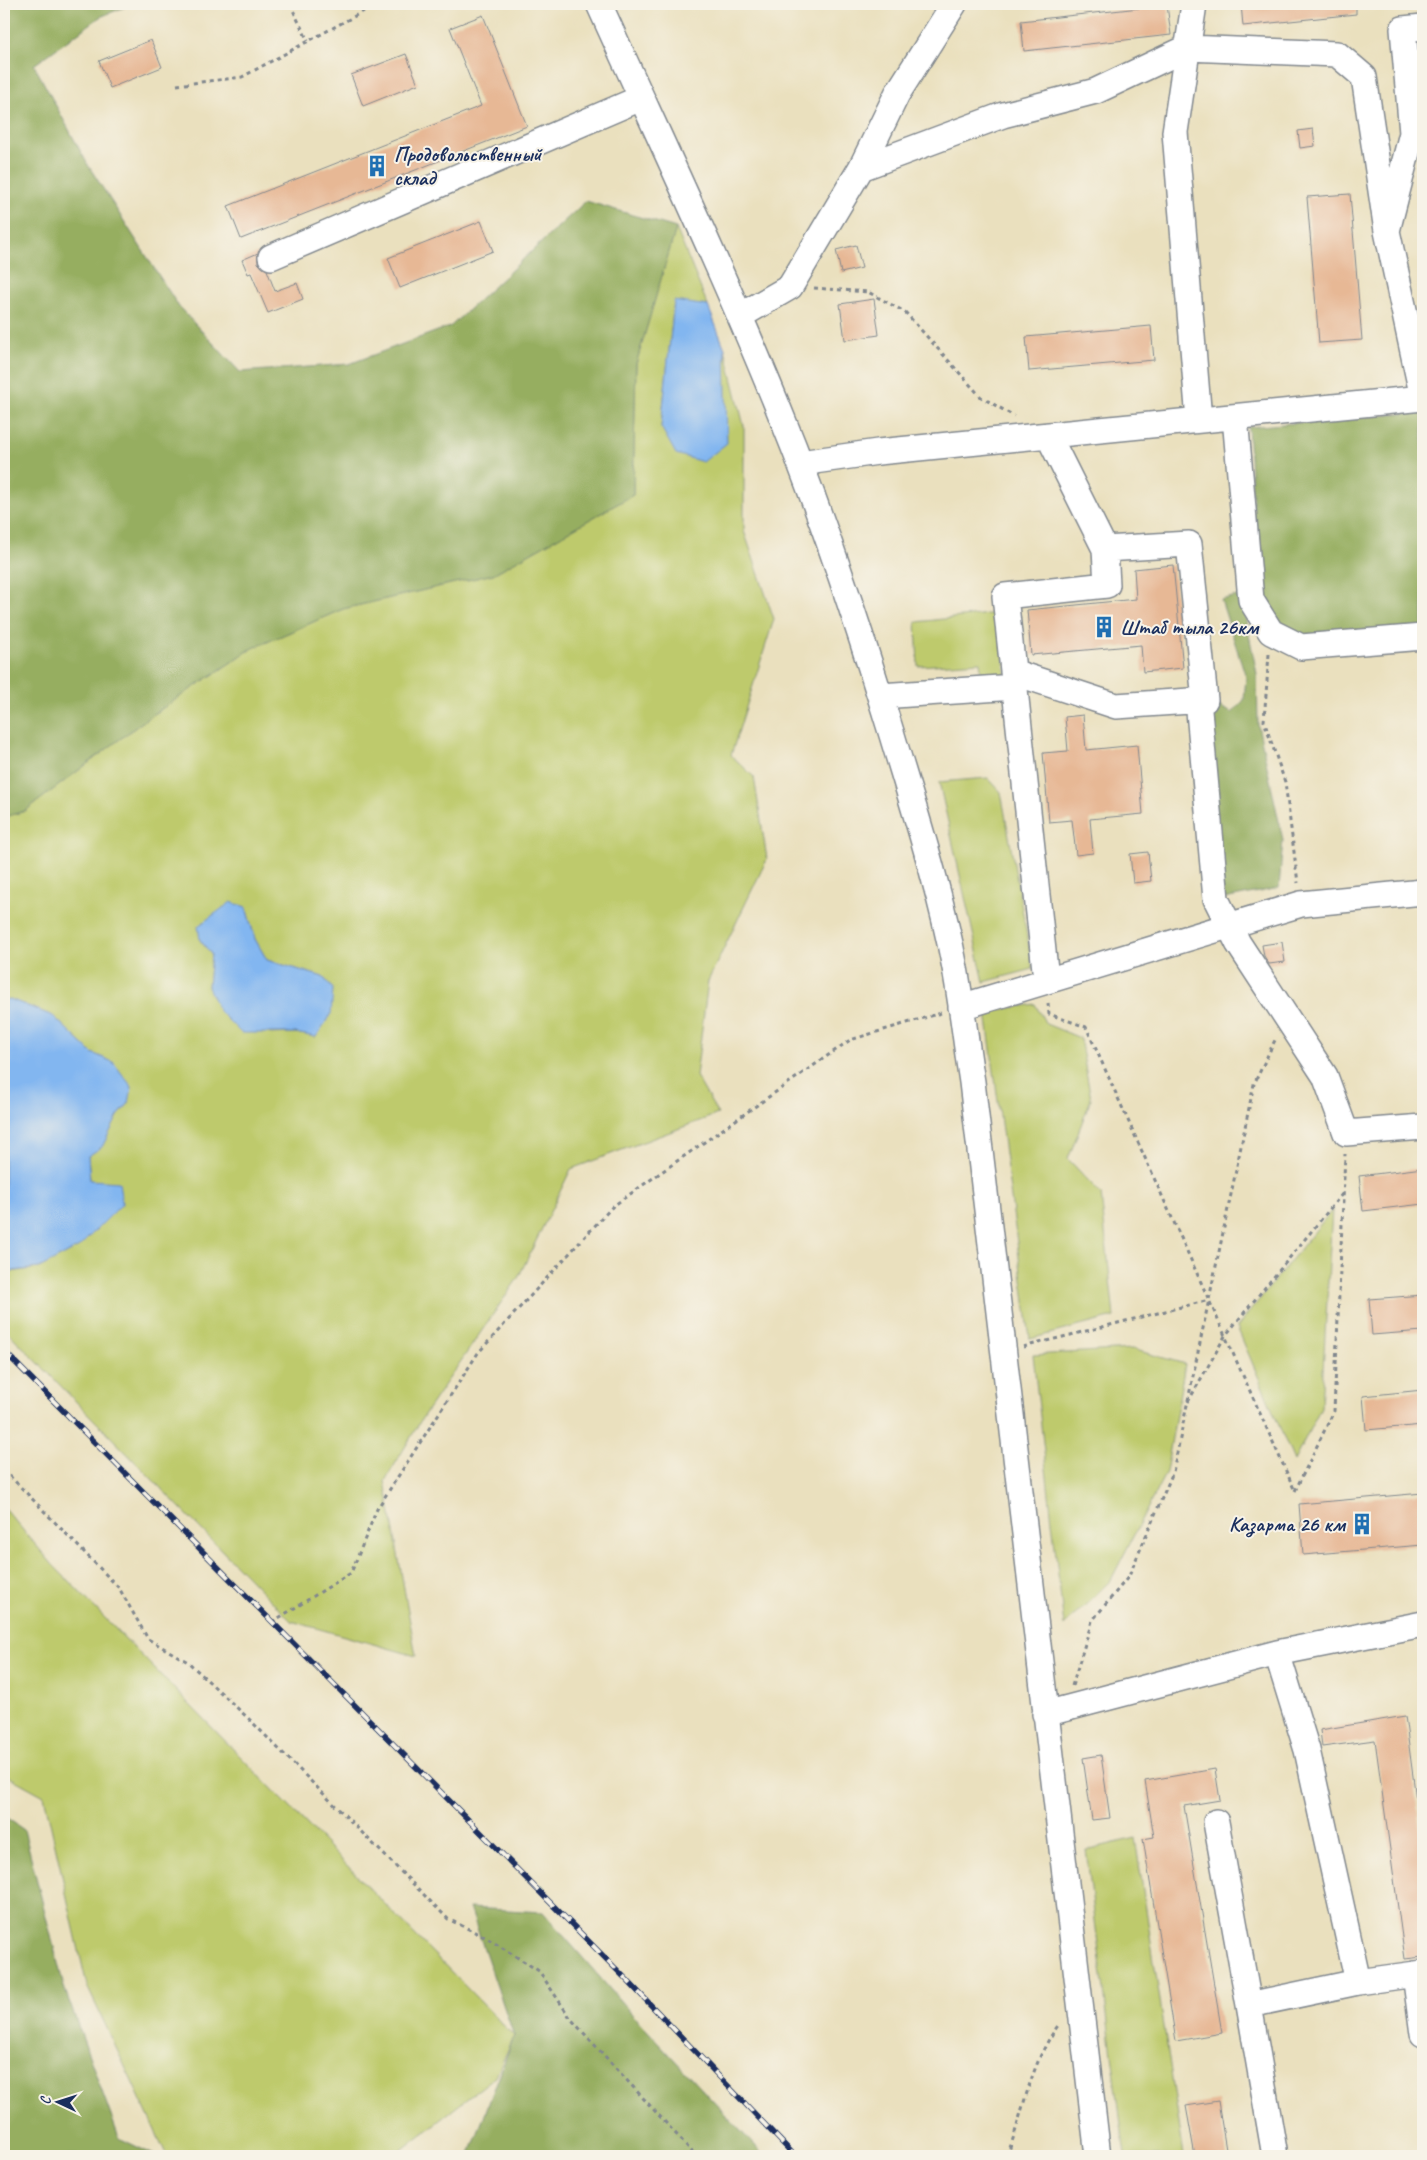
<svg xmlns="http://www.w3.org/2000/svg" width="1427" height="2160" font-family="Caveat,sans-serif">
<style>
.green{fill:#beca6c;stroke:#6c7c65;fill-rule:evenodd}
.forest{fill:#96ae60;stroke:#586e5f}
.water{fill:#82b6f0;stroke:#4e72a7}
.building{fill:#e7b895}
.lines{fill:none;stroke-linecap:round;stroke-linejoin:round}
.minor-casing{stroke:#82888e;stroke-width:28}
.path{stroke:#82888e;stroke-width:3;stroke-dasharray:4 4;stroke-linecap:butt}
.minor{stroke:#fff;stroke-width:25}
.rail-casing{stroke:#1b2f5e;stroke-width:5.5}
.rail{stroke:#f7f3e8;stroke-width:4;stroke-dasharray:11;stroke-linecap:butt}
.labels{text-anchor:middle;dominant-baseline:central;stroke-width:4;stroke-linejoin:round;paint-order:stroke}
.poi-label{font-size:21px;font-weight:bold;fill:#1b2f5e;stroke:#f7f3e8;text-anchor:start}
</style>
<rect width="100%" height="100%" fill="#f7f3e8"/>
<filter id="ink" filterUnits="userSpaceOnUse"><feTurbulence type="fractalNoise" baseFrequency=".02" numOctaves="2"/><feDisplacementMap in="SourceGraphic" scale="10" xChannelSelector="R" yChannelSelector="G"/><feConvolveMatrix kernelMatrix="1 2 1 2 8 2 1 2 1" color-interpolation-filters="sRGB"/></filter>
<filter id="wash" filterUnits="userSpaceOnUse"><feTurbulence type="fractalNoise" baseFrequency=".0096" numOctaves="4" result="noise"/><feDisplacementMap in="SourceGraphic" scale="20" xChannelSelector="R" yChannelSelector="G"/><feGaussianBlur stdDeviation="1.12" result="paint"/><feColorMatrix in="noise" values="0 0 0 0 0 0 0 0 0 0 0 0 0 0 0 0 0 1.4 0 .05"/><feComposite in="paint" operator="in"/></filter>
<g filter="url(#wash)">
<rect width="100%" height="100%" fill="#eae0be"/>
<!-- green -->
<path class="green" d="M676 228 708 306 674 302 661 427 726 419 725 349 744 426V531L774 619 731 755 754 777 767 859 708 981 696 1076 718 1114 571 1169 518 1278 424 1415 385 1481 416 1656 291 1621 4 1328V1273L39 1268 79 1247 122 1204 90 1180 88 1156 102 1146 118 1116 129 1103 113 1062 92 1053 53 1016 10 999 4 1000V817L25 811 145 720 251 649 343 609 493 574 633 495 636 364ZM246 907 255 939 267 960 323 977 333 989 316 1037 295 1033 270 1034 208 987 211 954 200 940Z
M998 613 1006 677 982 680 980 662 918 666 916 622Z
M988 778 1001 792 1033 969 984 982 939 782Z
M1035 1004 1046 1024 1080 1038 1091 1099 1068 1159 1101 1194 1114 1317 1030 1339 986 1012Z
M1332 1210 1321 1407 1294 1461 1237 1327Z
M1132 1349 1185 1364 1166 1472 1111 1580 1064 1626 1033 1355Z
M4 1508 53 1565 514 2036 496 2076 394 2156H167L87 1986 44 1796 4 1774Z
M1135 1838 1184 2156H1125L1086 1850Z"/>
<!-- forest -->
<path class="forest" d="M4 4H132L100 17 34 65 88 165 179 307 240 372 349 364 451 326 586 201 676 228 636 364 633 495 493 574 343 609 251 649 145 720 25 811 4 817Z
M1423 412V629L1304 640 1282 634 1259 598 1248 427Z
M1241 595 1257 674 1258 725 1283 840 1279 888 1224 899 1205 716 1217 705 1232 713 1244 700 1246 677 1221 600Z
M4 1816 24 1830 64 1987 119 2138 156 2156H4Z
M470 1908 543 1912 630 2012 764 2156H465L470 2154 514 2036Z"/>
<!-- water -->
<path class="water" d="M674 301 708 306 725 349 727 443 703 462 676 454 661 427Z
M231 902 246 907 255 939 267 960 323 977 333 989 331 1014 316 1037 295 1033H241L219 1011 208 987 211 954 200 940 198 926Z
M10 999 53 1016 92 1053 113 1062 132 1087 129 1103 118 1116 102 1147 88 1156 90 1180 119 1182 122 1204 79 1247 39 1268 4 1272V1000Z"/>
<g id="blocks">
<!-- building -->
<path class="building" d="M1241 4H1356V14L1243 26Z
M1167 5 1171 35 1024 51 1021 21Z
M483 15 527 126 241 239 228 206 481 106 450 28Z
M151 40 162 67 110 88 99 61Z
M406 54 418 84 363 106 351 75Z
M1313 129 1315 146 1300 148 1298 131Z
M1350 194 1362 340 1319 343 1307 197Z
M481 221 493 251 400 288 388 258Z
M856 245 862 268 841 273 836 250Z
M258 253V263L267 270 275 291 297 283 303 299 268 313 251 273 248 274 242 260Z
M874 299 879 335 845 340 840 304Z
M1151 326 1154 360 1029 371 1026 337Z
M1173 565 1183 668 1143 672 1141 645 1031 655 1027 610 1136 599 1134 569Z
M1083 715 1086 750 1137 745 1143 814 1090 819 1093 853 1076 855 1072 820 1049 822 1043 753 1068 751 1065 717Z
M1148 852 1151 881 1133 883 1130 854Z
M1282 942 1285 962 1269 964 1264 956 1262 945Z
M1423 1168V1204L1363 1211 1359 1176Z
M1423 1295V1331L1372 1335 1369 1299Z
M1423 1390V1425L1366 1430 1363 1396Z
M1423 1493V1545L1303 1555 1299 1504Z
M1405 1716 1423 1852V1957L1405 1959 1375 1740 1322 1747 1320 1730Z
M1101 1755 1110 1818 1092 1820 1083 1758Z
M1215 1769 1220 1800 1184 1806 1222 2033 1176 2041 1143 1839 1154 1837 1145 1781Z
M1218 2101 1227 2156H1195L1186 2106Z"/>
</g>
</g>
<g filter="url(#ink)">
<use href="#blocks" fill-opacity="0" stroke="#82888e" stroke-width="1"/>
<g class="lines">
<!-- minor casing -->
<g class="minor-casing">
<path id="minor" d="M599 4C662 144 728 282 785 425 826 526 860 631 892 735 915 812 940 889 955 968 962 1006 966 1044 972 1082L1098 2156
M1194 4 1175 132 1199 420
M861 168 1003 115 1096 91 1187 48 1337 54 1364 77 1387 231
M271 257 641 98
M740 316 790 287 861 168 897 94 954 4
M1423 398 1387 231 1412 133 1403 29 1423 27
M1235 417 1251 600 1271 632 1301 647 1423 637
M800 463 878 452 1423 398
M1013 672 1116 706 1205 700 1189 544 1105 549 1048 435
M880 696 1015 687
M1198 700 1216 899 1238 943 1325 1076 1346 1133 1423 1127
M1046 979 1005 596 1107 585 1105 549
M961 1007 1301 904 1423 892
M1045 1714 1277 1653 1423 1624
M1216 1822 1249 2005
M1415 1974 1423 2034
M1358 1982 1423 1973
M1275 2156 1249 2005 1358 1982 1307 1750 1277 1653"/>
</g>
<!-- path -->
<path class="path" d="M290 4 308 41
M177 85 242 77 377 4
M814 288 868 292 905 312 981 397 1014 416
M1269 654 1264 721 1285 782 1298 883
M1048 1003 1049 1014 1086 1027 1295 1491
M1023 1347 1209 1300
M1188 1402 1225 1336 1343 1193
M4 1470 119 1588 148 1639 188 1662 249 1719 448 1919 485 1937 539 1971 571 2019 696 2156
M1295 1491 1334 1411 1345 1154
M272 1622 351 1573 377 1509 478 1353 613 1206 850 1040 941 1013
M1072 1686 1092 1621 1129 1576 1173 1472 1254 1084 1276 1038
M1007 2156C1024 2111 1030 2062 1060 2023"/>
<!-- minor -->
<use href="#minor" class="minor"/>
<!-- rail casing -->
<g class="rail-casing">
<path id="rail" d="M4 1351 626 1979 795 2156"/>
</g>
<!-- rail -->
<use href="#rail" class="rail"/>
</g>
</g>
<!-- icons -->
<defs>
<g id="building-bare" transform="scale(1.725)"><path d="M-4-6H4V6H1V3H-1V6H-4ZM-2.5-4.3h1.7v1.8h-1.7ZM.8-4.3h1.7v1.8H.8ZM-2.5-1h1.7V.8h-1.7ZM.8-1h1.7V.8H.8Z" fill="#1f6fb2" stroke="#f7f3e8" stroke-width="2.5" paint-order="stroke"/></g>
</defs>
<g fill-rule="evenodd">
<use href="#building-bare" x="377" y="166"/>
<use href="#building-bare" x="1104" y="627"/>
<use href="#building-bare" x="1362" y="1524"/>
</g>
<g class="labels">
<!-- poi labels -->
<g class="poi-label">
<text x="394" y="154">Продовольственный<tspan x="394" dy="24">склад</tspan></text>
<text x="1120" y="627">Штаб тыла 26км</text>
<text x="1345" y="1524" text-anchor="end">Казарма 26 км</text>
</g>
</g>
<!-- margin -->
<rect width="1427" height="2160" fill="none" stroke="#f7f3e8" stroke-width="20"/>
<!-- north arrow -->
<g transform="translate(58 2102) rotate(274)" stroke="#f7f3e8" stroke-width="4" paint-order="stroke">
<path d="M0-4L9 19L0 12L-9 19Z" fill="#1b2f5e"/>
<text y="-8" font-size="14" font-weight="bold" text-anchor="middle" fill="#1b2f5e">С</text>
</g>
</svg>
